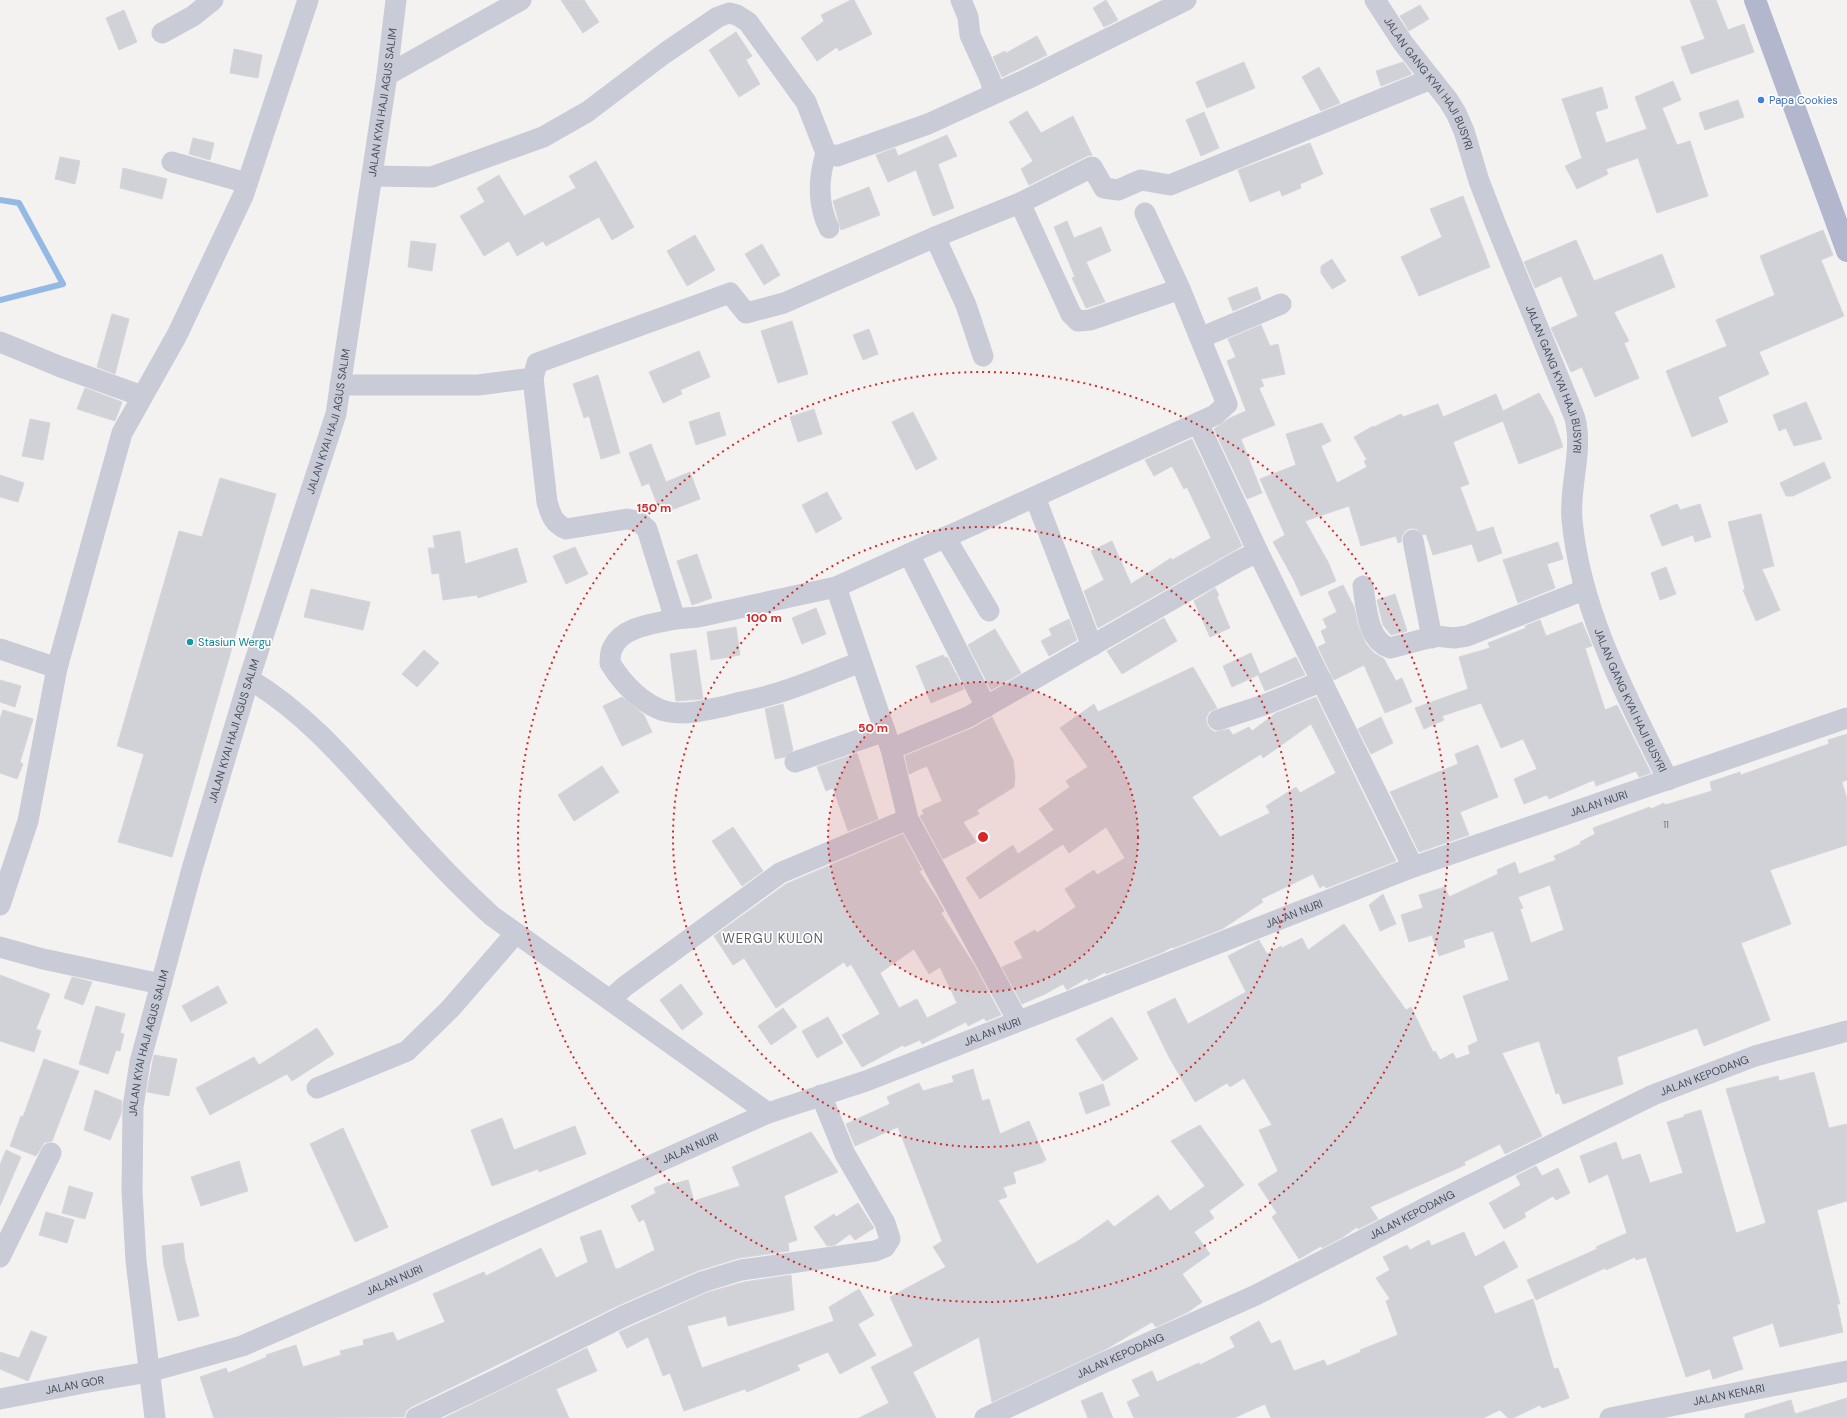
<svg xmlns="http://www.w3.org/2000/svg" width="1847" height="1418" font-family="'DM Sans',sans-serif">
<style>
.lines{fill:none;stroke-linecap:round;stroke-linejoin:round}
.stream{stroke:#95b9e5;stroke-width:6}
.building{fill:#d1d2d8;stroke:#d6d5db;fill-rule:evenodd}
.minor{stroke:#c9cbd6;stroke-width:21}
.major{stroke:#b3b7cd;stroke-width:22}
.ring{fill:none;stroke:#d62828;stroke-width:2;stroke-dasharray:2 4}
.shop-dot{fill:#3f7fe0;stroke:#fff;stroke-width:1.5}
.culture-dot{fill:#0f9aa8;stroke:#fff;stroke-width:1.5}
.labels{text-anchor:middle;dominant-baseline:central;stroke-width:3.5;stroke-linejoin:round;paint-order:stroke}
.number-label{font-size:9px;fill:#6c6f7c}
.street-label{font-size:11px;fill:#4a4e5d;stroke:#fff}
.shop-label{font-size:11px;fill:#366cbe;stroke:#fff;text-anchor:start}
.culture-label{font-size:11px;fill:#0d838f;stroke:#fff;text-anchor:start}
.quarter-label{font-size:13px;letter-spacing:1px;fill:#5e5f65;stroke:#fff}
.centre{fill:#d62828;stroke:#fff;stroke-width:2}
.ring-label{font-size:12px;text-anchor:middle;font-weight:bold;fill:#d62828;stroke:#fff;stroke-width:3.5;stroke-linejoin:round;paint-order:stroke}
</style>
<rect width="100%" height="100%" fill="#f3f2f1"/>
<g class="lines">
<!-- stream -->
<path class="stream" d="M0 200 19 203 63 284 0 300"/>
</g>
<!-- building -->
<path class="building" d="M561 0H584L599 22 583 33Z
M851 0H854L872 34 839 51 837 47 817 61 801 38 824 21 821 15Z
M1106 0 1118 20 1104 27 1093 8Z
M1690 0H1716L1728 30 1744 24 1754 52 1691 74 1681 47 1705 39Z
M1420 5 1429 19 1409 31 1400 16Z
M124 10 137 42 119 50 106 18Z
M736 32 752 56 746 60 760 84 739 97 709 50Z
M1037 36 1047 55 1002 77 993 57 1005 51 1006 53Z
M234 49 262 55 258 78 230 73Z
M1244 62 1255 88 1207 108 1196 82Z
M1403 62 1412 74 1381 86 1376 71Z
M1319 67 1340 103 1321 111 1302 77Z
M1673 81 1681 100 1662 108 1677 145 1690 141 1708 196 1657 213 1638 158 1606 169 1608 174 1577 189 1565 166 1582 158 1562 99 1602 87 1608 108 1595 112 1606 143 1647 129 1635 97Z
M1738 100 1744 117 1705 130 1699 113Z
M1027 111 1041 133 1073 116 1092 155 1087 156 1029 185 1021 169 1033 161 1009 122Z
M1204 112 1219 148 1201 156 1186 120Z
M947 135 957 156 938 164 954 208 933 216 916 170 888 182 876 155 895 148 898 156Z
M193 138 214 143 210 160 189 154Z
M1310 143 1323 174 1300 184 1301 188 1282 196 1280 190 1250 202 1238 170Z
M60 157 80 161 75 184 55 179Z
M596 161 634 227 612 240 599 217 546 246 543 241 517 256 509 241 484 256 460 216 485 202 477 188 499 175 524 216 576 188 569 176Z
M123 168 167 179 162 199 120 188Z
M869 187 880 215 841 230 833 201Z
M1463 196 1490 267 1419 296 1401 257 1442 237 1430 209Z
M1067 221 1074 238 1101 227 1111 251 1086 262 1105 302 1086 308 1072 278 1075 277 1054 227Z
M1823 230 1833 255 1821 260 1844 316 1759 352 1769 374 1718 397 1728 422 1692 437 1666 371 1727 346 1716 320 1775 295 1760 256Z
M695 235 715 270 687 286 667 251Z
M1576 240 1594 281 1662 254 1675 287 1614 312 1629 341 1624 343 1639 378 1595 397 1582 367 1571 372 1551 328 1578 316 1561 276 1535 288 1524 262Z
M411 241 436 244 432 271 408 267Z
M762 244 780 275 764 285 745 254Z
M1332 259 1346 281 1332 289 1321 273V266Z
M1257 287 1261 299 1233 311 1228 298Z
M112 314 129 319 115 374 97 367Z
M792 321 808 374 778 383 761 331Z
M1261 325 1270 346 1278 344 1285 374 1261 379 1264 386 1259 388 1275 425 1241 439 1262 493 1247 499 1214 429 1230 418 1246 411 1227 361 1236 357 1228 339Z
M869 329 878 354 863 360 853 335Z
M699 351 710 377 680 390 682 394 663 403 649 372Z
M598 375 620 453 601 459 589 416 584 418 573 384Z
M85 388 122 402 115 421 77 409Z
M1539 393 1553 418 1563 447 1519 464 1503 421 1453 442 1469 484 1460 487 1477 532 1493 527 1502 553 1478 562 1472 544 1433 555 1426 534 1423 535 1417 529 1411 528 1405 531 1402 536 1401 542 1398 543 1396 536 1361 546 1349 506 1305 521 1328 562 1336 581 1301 596 1294 580 1273 542 1285 535 1260 479 1296 465 1286 434 1322 423 1331 441 1321 446 1337 483 1367 467 1364 461 1367 460 1354 437 1373 426 1374 427 1401 414 1403 417 1438 404 1443 417 1496 394 1503 411Z
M1806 402 1822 439 1794 446 1786 428 1779 431 1773 415Z
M814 409 822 434 798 442 790 417Z
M719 412 726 435 696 445 689 422Z
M913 412 937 459 916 470 892 422Z
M30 419 50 423 43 460 22 456Z
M1192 439 1242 546 1098 628 1084 591 1104 580 1091 551 1112 541 1131 584 1171 558 1172 560 1211 538 1187 487 1184 489 1172 466 1154 476 1145 460Z
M651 444 666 482 690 472 700 499 661 514 649 483 642 486 629 453Z
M1824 462 1831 478 1793 496H1786L1780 483Z
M0 475 24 483 18 502 0 497Z
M220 478 276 494 172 857 118 842 144 754 117 746 179 531 202 537Z
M827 492 842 519 816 533 802 505Z
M1677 504 1680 510 1700 504 1711 537 1695 542 1693 535 1662 546 1650 515Z
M1761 514 1774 566 1762 569 1780 610 1756 621 1743 590 1745 589 1728 522Z
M460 531 465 564 517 548 527 582 478 598 477 595 443 600 439 573 432 574 428 548H435L433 536Z
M1558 542 1563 559 1547 564 1555 588 1518 603 1503 560Z
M575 547 588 574 566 584 553 556Z
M697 554 712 598 692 605 677 561Z
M1666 567 1676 594 1660 600 1651 573Z
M1343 585 1354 607 1358 625 1366 644 1374 653 1384 659 1396 681 1402 678 1412 702 1385 713 1364 665 1334 680 1318 647 1326 643 1321 631 1327 628 1323 619 1337 612 1328 592Z
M1215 588 1219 595 1217 597 1230 628 1210 637 1194 601Z
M311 589 370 602 363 630 304 617Z
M1395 594 1407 631 1391 635 1383 625 1377 600Z
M816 608 826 634 802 644 792 618Z
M1164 618 1177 641 1122 674 1107 651Z
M1069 619 1077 640 1049 656 1041 641 1052 635 1049 629Z
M1540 620 1546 636 1582 622 1592 646 1585 648 1605 710 1617 705 1651 773 1639 777 1636 771 1596 786 1594 780 1549 799 1547 795 1524 804 1514 779 1537 769 1523 739 1501 748 1481 703 1442 716 1444 720 1424 729 1415 708 1468 689 1459 657 1490 648 1488 643 1526 628 1525 626Z
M736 627 740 655 711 660 707 632Z
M995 629 1021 673 991 690 968 645Z
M424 650 439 663 417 687 402 674Z
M696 650 703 699 676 701 670 654Z
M1251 653 1260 674 1296 657 1305 675 1265 691 1258 675 1232 687 1223 666Z
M943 655 945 658 947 657 964 689 931 703 916 666Z
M1193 667 1217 708 1209 712 1206 718 1207 724 1210 729 1215 732 1229 729 1233 735 1249 727 1252 731 1276 713 1316 697 1396 861 1326 888 1324 885 1320 888 1313 874 1261 899 1263 902 1222 929 1173 948 1172 947 1163 952 1106 974 1105 972 1089 981 1087 978 1067 990 1063 984 1045 994 1022 1004 1002 967 1023 958 1014 942 1035 930 1037 933 1076 907 1065 889 1094 870 1097 875 1125 858 1106 827 1069 853 1063 844 980 899 966 878 1013 845 1018 854 1054 830 1039 809 1070 787 1066 781 1088 767 1060 728 1094 704 1098 712ZM1311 724 1336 773 1300 793 1296 787 1266 806 1270 813 1220 837 1192 797 1261 754 1263 758Z
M0 680 21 686 15 707 0 702Z
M622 697 644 715 652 732 622 746 603 706Z
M783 704 793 750 785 757 775 759 765 709Z
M3 710 33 719 20 762 23 764 17 779 0 773V719Z
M992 717 1013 760 1015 777 1014 787 977 810 979 814 963 822 976 842 943 859 920 816 924 814 922 810 942 801 927 766 909 774 905 756 973 728Z
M1381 717 1393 743 1371 754 1358 729Z
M1847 734V780L1842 782 1847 799V845L1770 870 1791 924 1741 943 1770 1020 1704 1046 1697 1028 1617 1057 1623 1084 1563 1104 1559 1093 1556 1094 1539 1041 1502 1053 1542 1136 1505 1154 1500 1144 1464 1162 1465 1165 1370 1207 1378 1219 1358 1229 1357 1227 1343 1237 1322 1248 1321 1246 1299 1259 1272 1217 1277 1213 1258 1184 1278 1171 1259 1130 1272 1125 1244 1078 1230 1087 1227 1083 1195 1102 1169 1057 1147 1012 1175 998 1188 1024 1246 992 1228 956 1259 940 1267 954 1281 946 1282 948 1302 938 1308 950 1344 924 1406 1010 1411 1007 1433 1052 1435 1051 1440 1060 1453 1053 1456 1059 1470 1054 1468 1046 1478 1041 1463 996 1509 980 1493 931 1463 940 1465 947 1439 956 1432 935 1409 942 1401 915 1423 908 1419 895 1445 887 1449 897 1498 874 1497 870 1515 862 1519 874 1556 860 1554 856 1581 844 1580 842 1595 834 1593 828 1650 807 1651 809 1664 803 1665 805 1712 791 1710 782 1740 772 1741 775 1814 749 1829 744 1828 740ZM1550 885 1564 930 1531 943 1520 909 1523 908 1518 897Z
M1478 745 1498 797 1460 812 1469 835 1419 852 1390 792 1458 764 1455 754Z
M857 753 878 819 848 831 833 788 826 791 817 767Z
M602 766 619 792 574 821 558 795Z
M733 827 763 871 742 886 712 841Z
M903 834 922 870 919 871 938 900 944 911 941 913 974 965 1001 1015 986 1021 984 1018 968 1026 966 1022 922 1044 920 1040 904 1047 903 1045 862 1067 842 1035 880 1014 851 964 847 967 844 962 776 1008 744 958 733 965 714 936 786 884ZM914 949 929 974 940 967 957 1003 927 1018 917 999 899 1008 880 973Z
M1383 894 1396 924 1380 931 1369 905Z
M0 975 50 994 36 1029 41 1031 34 1052 0 1041Z
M72 977 92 982 83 1005 64 998Z
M681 984 703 1014 682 1030 660 1000Z
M218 986 227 1003 191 1022 182 1006Z
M96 1006 125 1014 120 1033 124 1034 120 1051 116 1050 108 1074 79 1064Z
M783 1008 797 1027 771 1045 758 1026Z
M828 1017 843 1043 817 1058 802 1031Z
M1112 1017 1138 1059 1103 1081 1076 1039Z
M317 1028 334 1054 292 1081 287 1074 210 1115 196 1088 254 1057 259 1065Z
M154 1055 177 1059 169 1096 147 1092Z
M44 1059 79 1071 52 1141 44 1143 36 1156 10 1146 21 1116 23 1117Z
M973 1069 982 1101 989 1099 1000 1134 1029 1121 1046 1160 1043 1161 1044 1162 1013 1172 1016 1183 1003 1187 1007 1197 998 1200 1037 1264 1078 1241 1108 1220 1114 1227 1158 1195 1170 1211 1205 1186 1171 1141 1200 1125 1244 1185 1209 1211 1214 1218 1194 1232 1210 1254 1182 1274 1202 1302 1188 1312 1156 1327 1152 1322 1106 1349 992 1402 979 1337 913 1372 936 1418H859L889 1403 871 1367 913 1346 890 1297 946 1267 933 1247 942 1241 898 1127 855 1146 846 1124 890 1104 887 1097 919 1083 923 1091 954 1082 952 1076Z
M1814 1072 1829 1128 1847 1124V1201L1817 1210 1840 1304H1837L1843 1332 1780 1347 1773 1323 1732 1337 1743 1369 1713 1379 1710 1369 1686 1377 1646 1257 1636 1260 1635 1257 1606 1270 1605 1268 1536 1300 1527 1280 1597 1249 1596 1247 1627 1233 1608 1174 1589 1183 1580 1156 1616 1142 1622 1160 1640 1154 1650 1183 1683 1173 1667 1122 1684 1117V1115L1701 1110 1736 1233 1766 1223 1726 1089 1778 1076 1779 1081Z
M1103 1084 1110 1105 1086 1114 1079 1093Z
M95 1090 122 1101 121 1114 110 1140 84 1130Z
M502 1118 514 1150 575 1126 586 1154 539 1172 538 1169 492 1186 471 1130Z
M343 1128 388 1227 355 1242 310 1144Z
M811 1132 838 1172 784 1196 797 1240 788 1243 789 1251 739 1258 697 1271 619 1305 411 1407 406 1411 404 1417 214 1418 200 1377 226 1368 228 1373 267 1357 266 1355 296 1345 303 1367 341 1355 340 1351 364 1345 363 1340 393 1332 397 1341 445 1322 433 1294 484 1272 486 1276 541 1248 556 1278 588 1262 580 1237 601 1230 615 1268 618 1269 655 1250 644 1219 639 1222 631 1206 656 1193 654 1188 669 1182 670 1185 688 1180 694 1201 740 1186 732 1167Z
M6 1150 21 1157 0 1206V1165Z
M239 1161 248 1191 201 1206 191 1177Z
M1536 1166 1542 1176 1558 1168 1570 1193 1556 1200 1553 1196 1524 1213 1526 1217 1504 1229 1489 1203 1521 1185 1516 1176Z
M69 1186 93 1193 85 1219 62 1213Z
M858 1203 874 1228 855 1240 850 1234 835 1245 827 1246 814 1227 834 1214 836 1217Z
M46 1212 74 1220 67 1243 39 1235Z
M1464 1232 1475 1257 1504 1241 1518 1267 1483 1286 1495 1314 1533 1299 1554 1369 1558 1368 1569 1398 1542 1408 1540 1405 1513 1418H1508L1500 1410 1483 1418H1271L1265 1404 1234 1418H1134L1127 1402 1140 1396 1132 1380 1152 1371 1157 1382 1199 1363 1200 1365 1235 1347 1230 1337 1259 1321 1271 1344 1280 1340 1294 1371 1324 1360 1327 1366 1361 1352 1360 1350 1398 1335 1386 1301 1390 1299 1376 1278 1390 1270 1383 1257 1407 1245 1410 1250 1429 1240 1431 1246Z
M183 1243 185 1260 199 1316 178 1321 164 1266 162 1246Z
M791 1275 794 1310 728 1326 726 1316 687 1326 702 1368 834 1321 829 1307 859 1289 874 1315 858 1324 876 1355 840 1374 828 1352 797 1365 800 1370 747 1392 745 1389 684 1411 670 1373 663 1376 648 1337 627 1348 619 1332 706 1293 744 1282Z
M31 1331 47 1337 28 1381 0 1369V1352L19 1358Z
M587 1348 597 1371 556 1389 569 1418H444Z
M1102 1392 1113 1418H1088L1081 1401Z
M1847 1398V1418H1745V1414L1791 1400 1795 1414Z"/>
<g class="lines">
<!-- minor -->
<g class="minor">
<path d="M961 0 968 17 970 35 990 79 994 93"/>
<path id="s1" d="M1375 0 1403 43 1448 100 1456 113 1464 131 1479 181 1496 225 1569 403C1571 409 1575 416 1576 423 1582 455 1569 488 1572 520 1581 614 1627 697 1668 780"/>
<path d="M162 33 193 16 213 0"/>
<path d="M387 75 521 0"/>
<path d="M826 153C818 179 817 203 829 228"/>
<path d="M172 162 247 183"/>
<path d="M372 176 432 177 543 137 587 112 665 53 718 17 729 13 737 15 748 22 806 102 826 153 837 156 928 124 1027 79 1186 0"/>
<path d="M1020 203 1071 314 1078 321 1090 320 1180 289"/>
<path d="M935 237 966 305 983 356"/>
<path d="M1200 338 1281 304"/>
<path d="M0 342 61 367 142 396"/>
<path d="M533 378 547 502C551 515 553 523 566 529L627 519 638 521 647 529 675 619 698 617 836 587 1215 415 1227 404 1180 289 1145 213"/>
<path d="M340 385H478L533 378 537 363 730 293 746 313 784 303 935 237 1020 203 1092 167 1104 188 1118 190 1141 180 1170 185 1431 79"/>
<path d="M1198 423 1258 552"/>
<path d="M1035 497 1092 646"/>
<path d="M945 537 989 611"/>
<path d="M1413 540 1432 638"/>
<path d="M909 554 986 707"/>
<path d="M1363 586C1366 605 1367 641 1390 648L1436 636 1454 638 1467 636 1584 590"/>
<path d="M836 587 891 749 908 819 1018 1021"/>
<path d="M675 619C654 624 623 626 613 647 610 652 610 658 610 663 622 683 644 707 669 712 688 715 707 710 726 706 739 702 753 700 767 696 799 688 830 673 861 662"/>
<path d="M0 649 57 668"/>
<path d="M249 679C306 713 347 762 391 811 423 848 456 883 492 916L768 1113"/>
<path d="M1218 720 1264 705 1322 681"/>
<path d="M891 749 968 717 1239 561 1258 552 1413 867"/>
<path d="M795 762 885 731"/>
<path d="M0 905 28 821 57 668 122 433 177 335 243 196 308 0"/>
<path d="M0 947 43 959 161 984"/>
<path d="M610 1000 624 987 780 873 908 819"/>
<path d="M317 1088 407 1051 450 1009 516 933"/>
<path d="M0 1257 51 1153"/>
<path id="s2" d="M0 1399 89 1382 149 1372 242 1346 413 1272 768 1113 866 1081 1413 867 1847 718"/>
<path id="s3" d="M155 1418 136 1261 132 1191 133 1107 140 1062 192 869 249 679 336 414 387 75 396 0"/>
<path d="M416 1418 502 1377 624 1316 702 1282 741 1270 875 1251 885 1247 890 1239 885 1223 845 1154 821 1095"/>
<path id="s4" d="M985 1418 1103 1363 1256 1295 1458 1191 1653 1095 1755 1056 1847 1031"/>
<path id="s5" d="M1610 1418 1847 1371"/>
</g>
<!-- major -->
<path class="major" d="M1755 0 1847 251"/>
</g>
<!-- distance rings -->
<circle cx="983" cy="837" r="155" fill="#d62828" fill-opacity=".12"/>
<g class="ring">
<circle cx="983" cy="837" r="155"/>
<circle cx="983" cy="837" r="310"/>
<circle cx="983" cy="837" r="465"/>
</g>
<!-- markers -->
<circle class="shop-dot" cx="1761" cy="100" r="4"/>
<circle class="culture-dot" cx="190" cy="642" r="4"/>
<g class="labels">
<!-- number labels -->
<g class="number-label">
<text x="1666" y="825">11</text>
</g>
<!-- street labels -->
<g class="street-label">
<text stroke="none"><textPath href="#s1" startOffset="100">JALAN GANG KYAI HAJI BUSYRI</textPath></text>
<text stroke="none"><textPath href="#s3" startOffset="1350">JALAN KYAI HAJI AGUS SALIM</textPath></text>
<text stroke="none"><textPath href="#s1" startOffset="424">JALAN GANG KYAI HAJI BUSYRI</textPath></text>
<text stroke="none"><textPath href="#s3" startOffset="1026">JALAN KYAI HAJI AGUS SALIM</textPath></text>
<text stroke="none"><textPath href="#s1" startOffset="760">JALAN GANG KYAI HAJI BUSYRI</textPath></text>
<text stroke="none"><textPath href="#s3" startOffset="702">JALAN KYAI HAJI AGUS SALIM</textPath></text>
<text stroke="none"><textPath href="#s2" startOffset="1710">JALAN NURI</textPath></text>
<text stroke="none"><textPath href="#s2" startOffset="1386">JALAN NURI</textPath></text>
<text stroke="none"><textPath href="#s2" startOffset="1062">JALAN NURI</textPath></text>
<text stroke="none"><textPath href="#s3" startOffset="378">JALAN KYAI HAJI AGUS SALIM</textPath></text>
<text stroke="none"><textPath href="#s4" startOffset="797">JALAN KEPODANG</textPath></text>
<text stroke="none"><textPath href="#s2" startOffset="738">JALAN NURI</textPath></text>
<text stroke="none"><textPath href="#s4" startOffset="473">JALAN KEPODANG</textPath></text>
<text stroke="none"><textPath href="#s2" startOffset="414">JALAN NURI</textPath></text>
<text stroke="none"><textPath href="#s4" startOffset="149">JALAN KEPODANG</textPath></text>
<text stroke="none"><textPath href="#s2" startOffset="76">JALAN GOR</textPath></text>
<text stroke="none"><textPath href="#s5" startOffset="121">JALAN KENARI</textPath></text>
</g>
<!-- shop labels -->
<g class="shop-label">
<text x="1769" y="100">Papa Cookies</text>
</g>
<!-- culture labels -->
<g class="culture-label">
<text x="198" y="642">Stasiun Wergu</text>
</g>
<!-- quarter labels -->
<g class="quarter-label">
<text x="773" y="938">WERGU KULON</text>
</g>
</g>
<circle cx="983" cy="837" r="6" class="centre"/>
<g class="ring-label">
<text x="654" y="512">150 m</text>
<text x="764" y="622">100 m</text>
<text x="873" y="732">50 m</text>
</g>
</svg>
